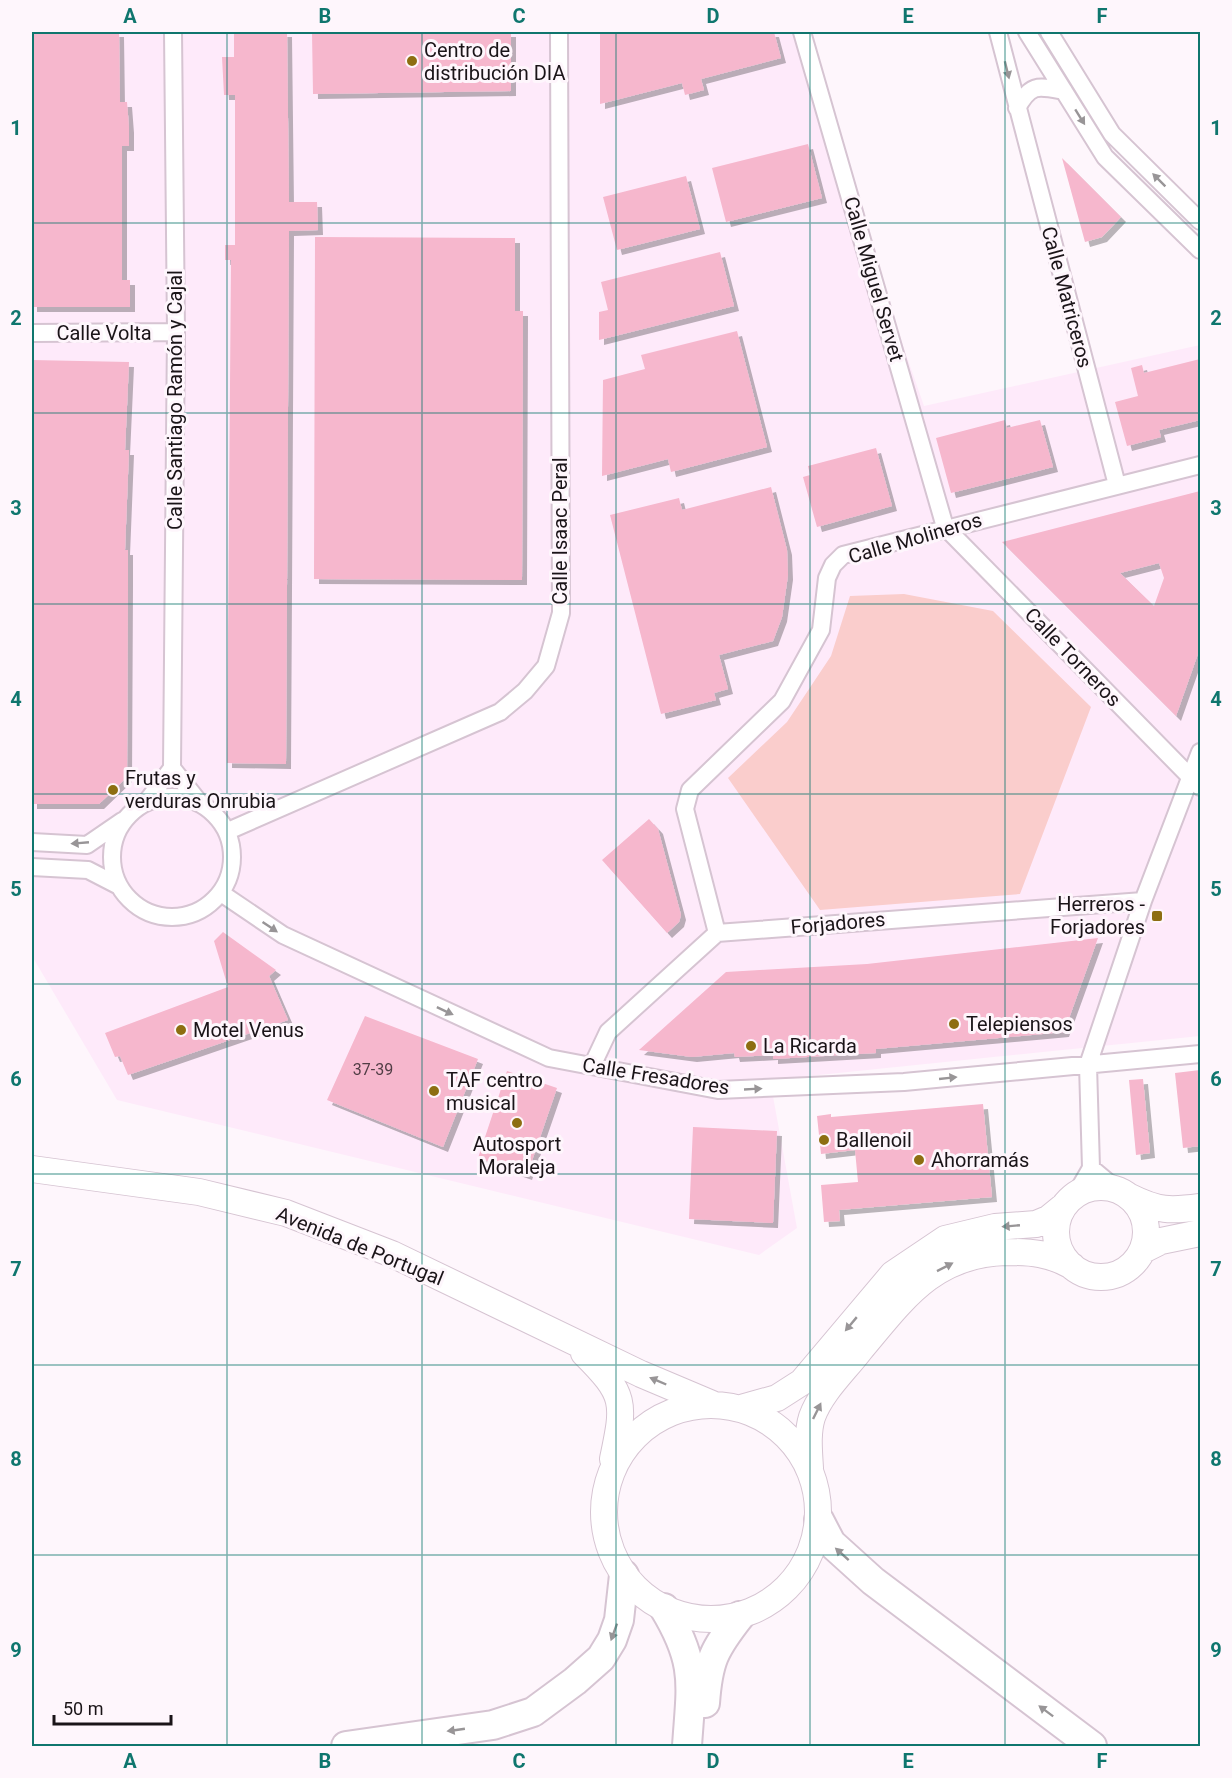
<svg xmlns="http://www.w3.org/2000/svg" width="1232" height="1778" font-family="Roboto,sans-serif">
<style>
.built{fill:#feeafa}
.green{fill:#facdcc}
.building{fill:#f6b7cd;fill-rule:evenodd;filter:url(#shadow)}
.lines{fill:none;stroke-linecap:round;stroke-linejoin:round}
.street-casing{stroke:#d6c4d2;stroke-width:20}
.primary-casing{stroke:#d6c4d2;stroke-width:28}
.highway-casing{stroke:#d6c4d2;stroke-width:32}
.street{stroke:#fff;stroke-width:16}
.primary{stroke:#fff;stroke-width:26}
.highway{stroke:#fff;stroke-width:28}
.oneway{fill:#989597}
.grid{fill:none;stroke:#0f766e;stroke-width:1.5;stroke-opacity:0.55}
.poi-dot{fill:#8d6e11;stroke:#fef6fc;stroke-width:2}
.labels{text-anchor:middle;dominant-baseline:central;stroke-width:6;stroke-linejoin:round;paint-order:stroke}
.number-label{font-size:16px;fill:#513d45}
.poi-label{font-size:20px;fill:#1a1418;stroke:#fef6fc;text-anchor:start}
.street-label{font-size:20px;fill:#1a1418;stroke:#fef6fc}
.neatline{fill:none;stroke:#0f766e;stroke-width:2}
.grid-label{font-size:20px;text-anchor:middle;font-weight:bold;fill:#0f766e}
</style>
<defs>
<filter id="shadow"><feDropShadow dx="5" dy="5" stdDeviation="0" flood-color="#0004"/></filter>
</defs>
<rect width="100%" height="100%" fill="#fef6fc"/>
<!-- built -->
<path class="built" d="M32 32H794L924 406 1200 345V1036L770 1080 797 1228 759 1255 117 1100 32 956Z"/>
<!-- green -->
<path class="green" d="M904 594 993 611 1091 707 1020 894 820 910 728 778 787 722 831 656 850 596Z"/>
<!-- building -->
<path class="building" d="M32 32H119L120 102H127L129 128V146H122V280H130V307H32Z
M234 32H287L289 202H317L318 230 289 231 286 764 227 763 231 260H225V245H235V95H224L222 57H234Z
M312 32H511V91L313 94Z
M605 32H774L781 58 701 79 704 90 685 95 682 83 600 104V33Z
M808 144 822 198 726 222 712 168Z
M1062 158 1121 217 1102 237 1085 242Z
M686 176 700 229 617 250 603 197Z
M315 237 515 238V311H523L522 580 314 579Z
M720 252 734 306 599 340V312L608 310 601 282Z
M737 331 767 447 671 472 668 459 602 476 603 380 645 369 641 355Z
M1200 359V420L1159 430 1161 437 1127 446 1115 402 1138 396 1131 368 1142 365 1144 373Z
M32 360 129 362 125 450H129L125 550H128V580L127 777 99 804H32Z
M1005 420 1007 428 1040 420 1053 467 951 493 936 438Z
M876 448 892 506 817 527 803 477 810 475 808 466Z
M771 487 787 550 788 575 782 617 773 641 719 655 728 689 714 693 716 700 661 714 610 515 679 498 682 510Z
M1200 491V648L1176 716 1002 542ZM1159 563 1164 578 1154 606 1120 573Z
M649 819 658 829 681 915 679 922 667 933 602 860Z
M223 932 276 970 269 976 288 1020 128 1075 120 1056 115 1057 105 1033 228 987 214 941Z
M1098 938 1064 1032 876 1049V1053L773 1059V1055L735 1057 734 1053 692 1057 639 1050 726 972 867 964Z
M365 1016 478 1059 443 1147 327 1100Z
M1200 1070V1146L1183 1148 1175 1073Z
M507 1071 557 1088 527 1175 478 1158Z
M1143 1079 1150 1153 1136 1155 1129 1080Z
M983 1104 992 1197 839 1210 840 1221 824 1222 821 1185 858 1182 855 1150 821 1154 817 1116 831 1114V1117Z
M693 1127 777 1131 773 1223 689 1219Z"/>
<g class="lines">
<!-- street casing -->
<g class="street-casing">
<path id="street" d="M802 32 945 527 1200 787
M998 32 1117 485
M1027 32 1105 157 1200 250
M1049 32 1112 134 1200 221
M1017 108C1031 83 1038 86 1064 91
M32 333 176 332
M172 768 176 332 173 32
M112 857a60 60 0 1 1 120 0a60 60 0 1 1-120 0Z
M147 801 172 768 199 802
M228 831 500 712 525 691 546 666 561 613 559 32
M32 842 87 845 122 821
M32 867 88 870 119 886
M221 893 283 935 549 1058 718 1090 904 1082 1200 1054
M717 933 685 809 690 790 782 701 821 630 827 578 833 565 843 555 1200 465
M592 1066 608 1032 717 933 1143 901
M1091 1168 1088 1065 1143 901 1200 752
M1091 1168 1116 1189
M1076 1194 1091 1168"/>
</g>
<!-- primary casing -->
<g class="primary-casing">
<path id="primary" d="M32 1169 199 1192 286 1213 392 1254 641 1374 712 1404
M1056 1232a45 45 0 1 1 90 0a45 45 0 1 1-90 0Z
M1130 1197C1158 1211 1170 1211 1200 1207
M1143 1250 1161 1241 1200 1233
M584 1353C626 1395 625 1402 613 1459
M604 1512a107 107 0 1 1 214 0a107 107 0 1 1-214 0Z
M741 1408 777 1398 802 1382 893 1274 945 1239 995 1227 1036 1224 1048 1219 1064 1206
M810 1468C809 1451 807 1433 812 1417 821 1392 844 1371 860 1350 903 1299 933 1254 1006 1252 1032 1252 1049 1253 1072 1266"/>
</g>
<!-- highway casing -->
<g class="highway-casing">
<path id="highway" d="M819 1520 831 1543 873 1581 1092 1746
M664 1608C698 1664 691 1685 687 1746
M705 1703C708 1661 714 1649 740 1616
M346 1746 493 1725 533 1712 575 1681 601 1658 612 1640 619 1620 624 1575"/>
</g>
<!-- street -->
<use href="#street" class="street"/>
<!-- primary -->
<use href="#primary" class="primary"/>
<!-- highway -->
<use href="#highway" class="highway"/>
</g>
<!-- one-way arrows -->
<defs><path id="oneway-solid" d="M-6-.8H1V-3.2L6.5 0L1 3.2V.8H-6Z" transform="scale(1.5)"/></defs>
<g class="oneway">
<use href="#oneway-solid" transform="translate(1007 70) rotate(76)"/>
<use href="#oneway-solid" transform="translate(1080 117) rotate(58)"/>
<use href="#oneway-solid" transform="translate(1159 180) rotate(-135)"/>
<use href="#oneway-solid" transform="translate(80 843) rotate(175)"/>
<use href="#oneway-solid" transform="translate(270 927) rotate(34)"/>
<use href="#oneway-solid" transform="translate(445 1011) rotate(25)"/>
<use href="#oneway-solid" transform="translate(948 1078) rotate(-6)"/>
<use href="#oneway-solid" transform="translate(753 1089) rotate(-3)"/>
<use href="#oneway-solid" transform="translate(1011 1226) rotate(175)"/>
<use href="#oneway-solid" transform="translate(945 1267) rotate(-27)"/>
<use href="#oneway-solid" transform="translate(851 1324) rotate(130)"/>
<use href="#oneway-solid" transform="translate(658 1381) rotate(-157)"/>
<use href="#oneway-solid" transform="translate(817 1411) rotate(-64)"/>
<use href="#oneway-solid" transform="translate(842 1554) rotate(-138)"/>
<use href="#oneway-solid" transform="translate(614 1632) rotate(110)"/>
<use href="#oneway-solid" transform="translate(1046 1711) rotate(-143)"/>
<use href="#oneway-solid" transform="translate(456 1730) rotate(172)"/>
</g>
<!-- grid -->
<path class="grid" d="M227 32V1746M422 32V1746M616 32V1746M810 32V1746M1005 32V1746M32 223H1200M32 413H1200M32 604H1200M32 794H1200M32 984H1200M32 1174H1200M32 1365H1200M32 1555H1200"/>
<!-- markers -->
<g class="poi-dot">
<circle cx="412" cy="61" r="6"/>
<circle cx="113" cy="790" r="6"/>
<rect x="1151" y="910" width="12" height="12" rx="3"/>
<circle cx="954" cy="1024" r="6"/>
<circle cx="181" cy="1030" r="6"/>
<circle cx="751" cy="1046" r="6"/>
<circle cx="434" cy="1091" r="6"/>
<circle cx="517" cy="1123" r="6"/>
<circle cx="824" cy="1140" r="6"/>
<circle cx="919" cy="1160" r="6"/>
</g>
<g class="labels">
<!-- number labels -->
<g class="number-label">
<text x="373" y="1069">37-39</text>
</g>
<!-- poi labels -->
<g class="poi-label">
<text x="424" y="50">Centro de<tspan x="424" dy="23">distribución DIA</tspan></text>
<text x="125" y="778">Frutas y<tspan x="125" dy="23">verduras Onrubia</tspan></text>
<text x="1145" y="904" text-anchor="end">Herreros -<tspan x="1145" dy="23">Forjadores</tspan></text>
<text x="966" y="1024">Telepiensos</text>
<text x="193" y="1030">Motel Venus</text>
<text x="763" y="1046">La Ricarda</text>
<text x="446" y="1080">TAF centro<tspan x="446" dy="23">musical</tspan></text>
<text x="836" y="1140">Ballenoil</text>
<text x="517" y="1144" text-anchor="middle">Autosport<tspan x="517" dy="23">Moraleja</tspan></text>
<text x="931" y="1160">Ahorramás</text>
</g>
<!-- street labels -->
<g class="street-label">
<text transform="translate(874 279) rotate(74)">Calle Miguel Servet</text>
<text transform="translate(1067 297) rotate(75)">Calle Matriceros</text>
<text x="104" y="333">Calle Volta</text>
<text transform="translate(175 400) rotate(-90)">Calle Santiago Ramón y Cajal</text>
<text transform="translate(560 531) rotate(-90)">Calle Isaac Peral</text>
<text transform="translate(915 538) rotate(-16)">Calle Molineros</text>
<text transform="translate(1073 657) rotate(46)">Calle Torneros</text>
<text transform="translate(838 923) rotate(-5)">Forjadores</text>
<text transform="translate(656 1076) rotate(9)">Calle Fresadores</text>
<text transform="translate(360 1246) rotate(22)">Avenida de Portugal</text>
</g>
</g>
<!-- border -->
<rect width="1232" height="1778" fill="none" stroke="#fef6fc" stroke-width="66"/>
<!-- scale -->
<path d="M54 1715v9h117v-9" fill="none" stroke="#1a1418" stroke-width="3"/>
<text x="63" y="1715" font-size="18" fill="#1a1418" stroke="#fef6fc" stroke-width="4.5" paint-order="stroke">50 m</text>
<rect x="33" y="33" width="1166" height="1712" class="neatline"/>
<g class="grid-label">
<text x="130" y="23">A</text>
<text x="325" y="23">B</text>
<text x="519" y="23">C</text>
<text x="713" y="23">D</text>
<text x="908" y="23">E</text>
<text x="1102" y="23">F</text>
<text x="16" y="135">1</text>
<text x="1216" y="135">1</text>
<text x="16" y="325">2</text>
<text x="1216" y="325">2</text>
<text x="16" y="515">3</text>
<text x="1216" y="515">3</text>
<text x="16" y="706">4</text>
<text x="1216" y="706">4</text>
<text x="16" y="896">5</text>
<text x="1216" y="896">5</text>
<text x="16" y="1086">6</text>
<text x="1216" y="1086">6</text>
<text x="16" y="1276">7</text>
<text x="1216" y="1276">7</text>
<text x="16" y="1466">8</text>
<text x="1216" y="1466">8</text>
<text x="16" y="1657">9</text>
<text x="1216" y="1657">9</text>
<text x="130" y="1768">A</text>
<text x="325" y="1768">B</text>
<text x="519" y="1768">C</text>
<text x="713" y="1768">D</text>
<text x="908" y="1768">E</text>
<text x="1102" y="1768">F</text>
</g>
</svg>
